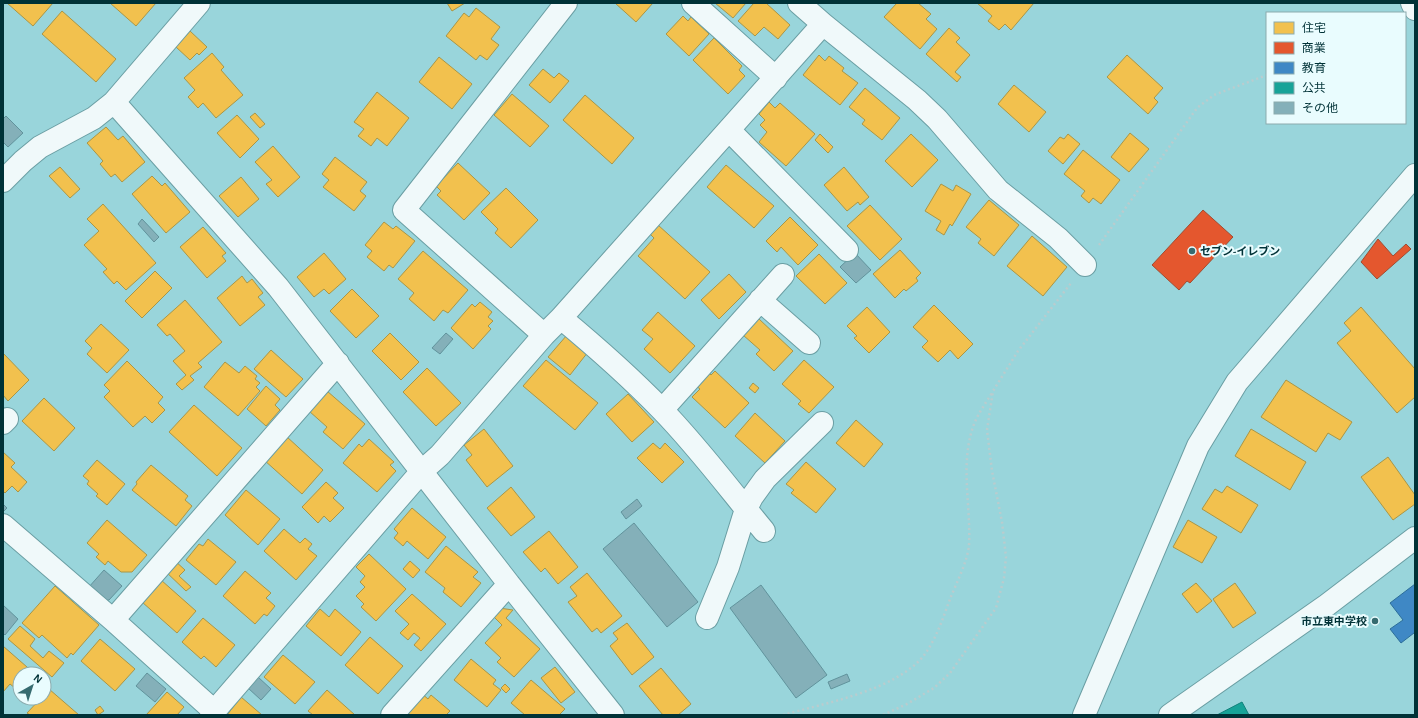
<svg xmlns="http://www.w3.org/2000/svg" width="1418" height="718" font-family="'Alegreya Sans','Noto Sans JP',sans-serif">
<style>
.homes{fill:#f2c14e;stroke:#a99647}
.shops{fill:#e4572e;stroke:#a04c31}
.schools{fill:#3f88c5;stroke:#2c6e9a}
.public{fill:#17a398;stroke:#10817b}
.building{fill:#84b0b9;stroke:#61939c}
.lines{fill:none;stroke-linecap:round;stroke-linejoin:round}
.minor-casing{stroke:#6a9ea3;stroke-width:24}
.tertiary-casing{stroke:#6a9ea3;stroke-width:24}
.primary-casing{stroke:#6a9ea3;stroke-width:24}
.path{stroke:#baccce;stroke-width:2.5;stroke-dasharray:2 3;stroke-linecap:butt}
.minor{stroke:#f0f9fa;stroke-width:22}
.tertiary{stroke:#f0f9fa;stroke-width:22}
.primary{stroke:#f0f9fa;stroke-width:22}
.poi-dot{fill:#366b70;stroke:#e9fcfe;stroke-width:1.5}
.labels{text-anchor:middle;dominant-baseline:central;stroke-width:4;stroke-linejoin:round;paint-order:stroke}
.poi-label{font-size:11px;font-weight:bold;fill:#003237;stroke:#e9fcfe;text-anchor:start}
</style>
<rect width="100%" height="100%" fill="#99d5db"/>
<!-- homes -->
<path class="homes" d="M7 3H53L33 26Z
M110 3H156L136 26Z
M447 3H465L452 11Z
M615 3H653L636 22Z
M715 3H746L733 18Z
M754 3H766L790 25 778 39 764 27 755 36 738 21Z
M897 3H918L931 14 926 19 937 29 920 49 884 17Z
M977 3H1034L1011 30 1005 24 999 30 988 21 992 16Z
M476 8 500 27 491 39 499 45 487 60 480 55 476 60 446 36 464 13 469 17Z
M62 11 116 59 96 82 42 34Z
M683 16 688 21 691 17 709 34 689 56 666 34Z
M949 28 960 38 956 42 970 55 955 72 961 77 957 82 926 54Z
M190 31 207 47 199 55 197 53 190 60 176 47Z
M714 38 742 66 739 70 745 76 728 94 693 60Z
M212 53 224 67 221 70 243 95 216 118 203 103 198 108 188 97 195 90 184 78Z
M819 55 825 61 829 56 844 68 842 71 858 83 840 105 803 75Z
M1127 55 1163 88 1154 98 1158 102 1148 114 1107 77Z
M439 57 472 84 452 109 419 82Z
M543 69 554 78 559 73 569 81 550 103 529 85Z
M1014 85 1046 112 1029 132 998 104Z
M865 88 900 118 882 140 862 124 865 120 849 107Z
M377 92 409 118 387 146 377 138 371 146 358 136 364 129 354 122Z
M512 94 549 126 530 147 494 115Z
M585 95 634 138 612 164 563 120Z
M769 102 775 108 780 103 815 134 786 166 759 142 767 132 760 125 765 120 759 114Z
M255 113 265 124 260 128 250 117Z
M237 115 259 139 240 158 217 133Z
M106 127 118 140 123 136 145 162 122 182 115 174 111 177 100 164 103 161 87 143Z
M1130 133 1149 149 1129 172 1111 157Z
M820 134 833 147 828 153 815 140Z
M911 134 938 160 912 187 885 161Z
M1068 134 1080 144 1063 164 1048 151 1060 137 1064 139Z
M273 146 300 177 278 197 266 184 272 180 255 162Z
M1083 150 1120 180 1101 204 1093 198 1089 203 1081 196 1085 191 1064 174Z
M335 157 367 182 360 191 366 196 354 211 323 187 329 180 322 174Z
M458 163 490 193 464 220 437 195 441 191 436 186Z
M726 165 774 206 754 228 707 187Z
M60 167 80 189 70 198 49 176Z
M844 167 869 197 860 205 858 202 847 211 824 185Z
M152 176 162 186 165 183 190 212 166 233 132 194Z
M241 177 259 199 238 217 219 196Z
M941 184 953 191 956 185 971 194 952 226 950 224 944 235 936 230 941 221 925 211Z
M506 188 538 220 511 248 495 233 498 229 481 212Z
M989 200 1019 225 994 256 978 243 981 239 966 227Z
M103 204 156 263 126 290 117 281 114 284 103 272 107 269 84 245 99 231 87 219Z
M870 205 902 239 880 260 847 226Z
M790 217 818 245 798 265 781 247 777 252 766 241Z
M384 222 393 229 396 226 415 241 393 268 389 265 384 271 367 257 372 251 365 245Z
M658 225 710 272 685 299 638 256 654 238 650 234Z
M203 227 226 253 222 256 226 261 207 278 180 247Z
M1032 236 1067 267 1043 296 1007 266Z
M900 250 921 273 916 278 918 281 906 291 904 289 895 298 873 274Z
M423 251 468 290 448 313 443 310 434 321 409 299 414 293 398 279Z
M324 253 346 279 329 294 324 289 314 297 297 277Z
M819 254 847 283 825 304 796 276Z
M155 271 172 288 142 318 125 301Z
M729 274 746 292 719 319 701 300Z
M242 276 247 283 252 279 263 293 258 297 265 305 240 326 217 298Z
M352 289 379 316 356 338 330 311Z
M185 300 222 342 198 363 202 367 190 376 194 380 182 390 176 384 186 375 173 361 185 351 170 334 167 336 157 325Z
M480 302 492 312 488 317 493 321 488 326 491 329 473 349 451 328 472 304 475 307Z
M934 305 973 344 958 359 950 350 938 362 922 347 928 341 913 327Z
M867 307 890 332 869 353 854 338 857 336 847 326Z
M1361 307 1415 369V397L1397 413 1337 343 1351 331 1344 323Z
M658 312 695 346 670 373 644 349 653 339 642 330Z
M759 319 793 351 774 371 756 354 760 350 743 335Z
M101 324 129 350 107 373 87 354 92 348 85 341Z
M390 333 419 362 401 380 372 351Z
M567 335 588 352 570 375 548 357Z
M271 350 303 379 286 397 254 369Z
M3 353 29 380 8 401 3 395Z
M546 360 598 403 575 430 523 386Z
M804 360 834 387 809 413 798 404 801 401 782 384Z
M127 361 163 397 158 403 165 410 152 423 145 416 133 427 104 397 110 391 104 385Z
M225 362 239 373 245 366 257 376 255 379 260 383 256 387 260 391 238 416 204 387Z
M427 368 461 403 436 426 403 392Z
M715 371 749 403 725 428 692 397 700 389 695 385 708 372 711 375Z
M1286 380 1352 422 1340 440 1328 433 1316 452 1261 417Z
M753 383 759 388 755 393 749 388Z
M266 386 280 399 275 405 280 410 266 426 247 409Z
M327 391 365 424 343 449 323 432 327 427 309 411Z
M628 394 654 422 632 442 606 414Z
M44 398 75 428 54 451 22 421Z
M194 405 242 448 217 476 169 432Z
M755 413 785 441 765 463 735 436Z
M856 420 883 444 864 467 836 443Z
M484 429 513 466 487 487 466 460 472 455 464 445Z
M1251 429 1306 462 1290 490 1235 456Z
M286 436 323 470 302 494 264 460Z
M369 439 394 462 390 465 396 471 377 492 343 463 359 444 362 447Z
M653 443 660 449 665 443 684 462 662 483 637 458Z
M3 452 15 463 11 467 27 482 18 492 12 486 5 493 3 491Z
M1388 457 1415 495V504L1393 520 1361 477Z
M97 460 125 484 107 505 96 496 98 494 87 484 89 481 83 476Z
M806 462 836 489 816 513 791 493 794 490 786 484Z
M151 465 188 496 185 500 192 506 176 526 132 490 137 484 136 482Z
M326 482 338 493 333 498 344 508 330 522 324 516 318 523 302 507Z
M1227 486 1258 505 1241 533 1202 509 1215 489 1222 493Z
M511 487 535 517 511 536 487 508Z
M246 490 280 519 258 545 225 515Z
M412 508 446 537 428 559 407 541 403 546 394 538 398 533 394 529Z
M107 520 147 555 132 572H121L108 561 105 565 96 557 99 554 87 543Z
M1188 520 1217 537 1202 563 1173 547Z
M284 529 300 543 305 538 312 544 308 549 317 556 296 580 264 551Z
M549 531 578 567 558 584 545 568 541 572 523 552Z
M208 539 236 562 216 585 186 560 199 544 203 546Z
M446 546 478 572 473 577 481 583 461 607 443 592 445 588 425 572Z
M369 554 406 589 376 621 361 607 364 604 356 596 365 587 360 582 365 576 356 567Z
M174 560 185 570 179 576 191 587 186 591 164 570Z
M410 561 420 570 413 578 403 569Z
M245 571 271 593 266 598 275 606 267 616 264 614 255 624 223 596Z
M587 573 622 616 601 633 597 628 592 632 568 602 577 596 570 587Z
M161 580 196 611 177 633 142 602Z
M1196 583 1212 601 1197 613 1182 594Z
M1235 583 1256 613 1233 628 1213 599Z
M55 586 99 625 73 655 71 653 67 658 42 635 39 638 22 623Z
M412 594 446 624 421 651 414 645 420 638 414 633 408 640 400 633 409 624 395 611Z
M499 608 513 610 506 618 540 649 514 677 497 662 501 658 485 643 502 625 492 615Z
M320 609 329 617 335 609 361 632 341 656 306 626Z
M203 618 235 645 216 667 204 656 201 659 182 642Z
M627 623 654 657 632 675 610 646 618 639 613 633Z
M20 626 35 639 30 646 43 658 49 651 64 663 52 677 8 639Z
M370 637 403 666 378 694 345 665Z
M100 639 135 669 115 691 81 661Z
M3 646 35 674H20V692L10 684 3 692Z
M283 655 315 682 295 704 264 677Z
M471 659 496 680 493 684 501 690 487 707 454 680Z
M555 667 575 692 561 703 541 678Z
M661 668 691 704 678 715H663L639 686Z
M531 680 565 709 559 715H525L511 703Z
M505 684 510 689 506 693 501 688Z
M49 689 79 715H30L27 713 41 698H44V694Z
M327 690 355 715H313L308 711Z
M167 692 184 707 177 715H146Z
M421 693 428 699 431 695 450 711 446 715H402Z
M241 697 262 715H227Z
M100 706 104 711 98 715 95 710Z"/>
<!-- shops -->
<path class="shops" d="M1203 210 1233 237 1190 283 1187 281 1179 290 1152 265Z
M1378 239 1393 256 1406 244 1411 249 1377 279 1361 262Z"/>
<!-- schools -->
<path class="schools" d="M1415 584V634L1414 633 1401 643 1390 629 1403 620 1390 603Z"/>
<!-- public -->
<path class="public" d="M1242 702 1249 715H1217Z"/>
<!-- building -->
<path class="building" d="M6 116 23 133 8 147 3 142V119Z
M142 219 159 237 154 242 138 224Z
M855 253 871 270 856 283 840 267Z
M446 333 453 339 440 354 432 348Z
M637 499 642 506 626 519 621 512Z
M3 504 7 508 3 512Z
M634 523 698 602 667 627 603 549Z
M104 570 122 586 109 600 103 601 88 588Z
M761 585 827 675 796 698 730 608Z
M3 605 18 619 5 635 3 633Z
M147 673 166 689 155 702 136 686Z
M847 674 850 681 831 689 828 682Z
M258 677 271 689 261 700 248 688Z"/>
<g class="lines">
<!-- minor casing -->
<g class="minor-casing">
<path id="minor" d="M693 3 776 78
M823 24 917 100 937 119 998 190 1058 238 1085 265
M114 102 278 287 509 584 392 715
M729 130 847 250
M3 181 23 161 40 147 94 118 114 102 199 3
M760 300 809 343
M561 318C596 347 630 377 662 410 699 448 730 490 764 531
M544 335 404 210 566 3
M662 410 783 275
M3 423 7 419
M3 525 113 620 214 711
M509 584 613 715
M707 618 728 567 746 509 752 497 765 479 822 423
M113 620 338 363
M211 715 422 471 440 455 544 335 561 318 823 24 799 3
M1170 715 1327 605 1415 538"/>
</g>
<!-- tertiary casing -->
<g class="tertiary-casing">
<path id="tertiary" d="M1084 715 1198 446 1237 382 1415 175"/>
</g>
<!-- primary casing -->
<g class="primary-casing">
<path id="primary" d="M1412 3 1415 9"/>
</g>
<!-- path -->
<path class="path" d="M1099 245 1197 108 1214 95 1267 75
M783 715C825 703 898 690 925 654 937 637 943 618 950 599 956 584 968 560 969 545 971 506 960 465 973 427 977 415 985 404 992 393
M883 715 907 704 934 688 950 673 996 608 1004 578 1006 557 1002 522 992 471 987 430 993 391 1018 351 1071 283"/>
<!-- minor -->
<use href="#minor" class="minor"/>
<!-- tertiary -->
<use href="#tertiary" class="tertiary"/>
<!-- primary -->
<use href="#primary" class="primary"/>
</g>
<!-- markers -->
<g class="poi-dot">
<circle cx="1192" cy="251" r="4"/>
<circle cx="1375" cy="621" r="4"/>
</g>
<g class="labels">
<!-- poi labels -->
<g class="poi-label">
<text x="1200" y="251">セブン-イレブン</text>
<text x="1367" y="621" text-anchor="end">市立東中学校</text>
</g>
</g>
<!-- border -->
<rect width="1418" height="718" fill="none" stroke="#003237" stroke-width="8"/>
<!-- legend -->
<rect x="1266" y="12" width="140" height="112" fill="#e9fcfe" stroke="#8cabae"/>
<rect x="1274" y="22" width="20" height="12" fill="#f2c14e" stroke="#8cabae"/>
<text x="1302" y="32" font-size="12" fill="#003237">住宅</text>
<rect x="1274" y="42" width="20" height="12" fill="#e4572e" stroke="#8cabae"/>
<text x="1302" y="52" font-size="12" fill="#003237">商業</text>
<rect x="1274" y="62" width="20" height="12" fill="#3f88c5" stroke="#8cabae"/>
<text x="1302" y="72" font-size="12" fill="#003237">教育</text>
<rect x="1274" y="82" width="20" height="12" fill="#17a398" stroke="#8cabae"/>
<text x="1302" y="92" font-size="12" fill="#003237">公共</text>
<rect x="1274" y="102" width="20" height="12" fill="#84b0b9" stroke="#8cabae"/>
<text x="1302" y="112" font-size="12" fill="#003237">その他</text>
<!-- north arrow -->
<g transform="translate(32 686) rotate(39)"><circle r="19" fill="#e9fcfe" stroke="#8cabae"/>
<path d="M0-3L7 15L0 10L-7 15Z" fill="#366b70"/>
<text y="-6" font-size="11" font-weight="bold" text-anchor="middle" fill="#003237">N</text>
</g>
</svg>
